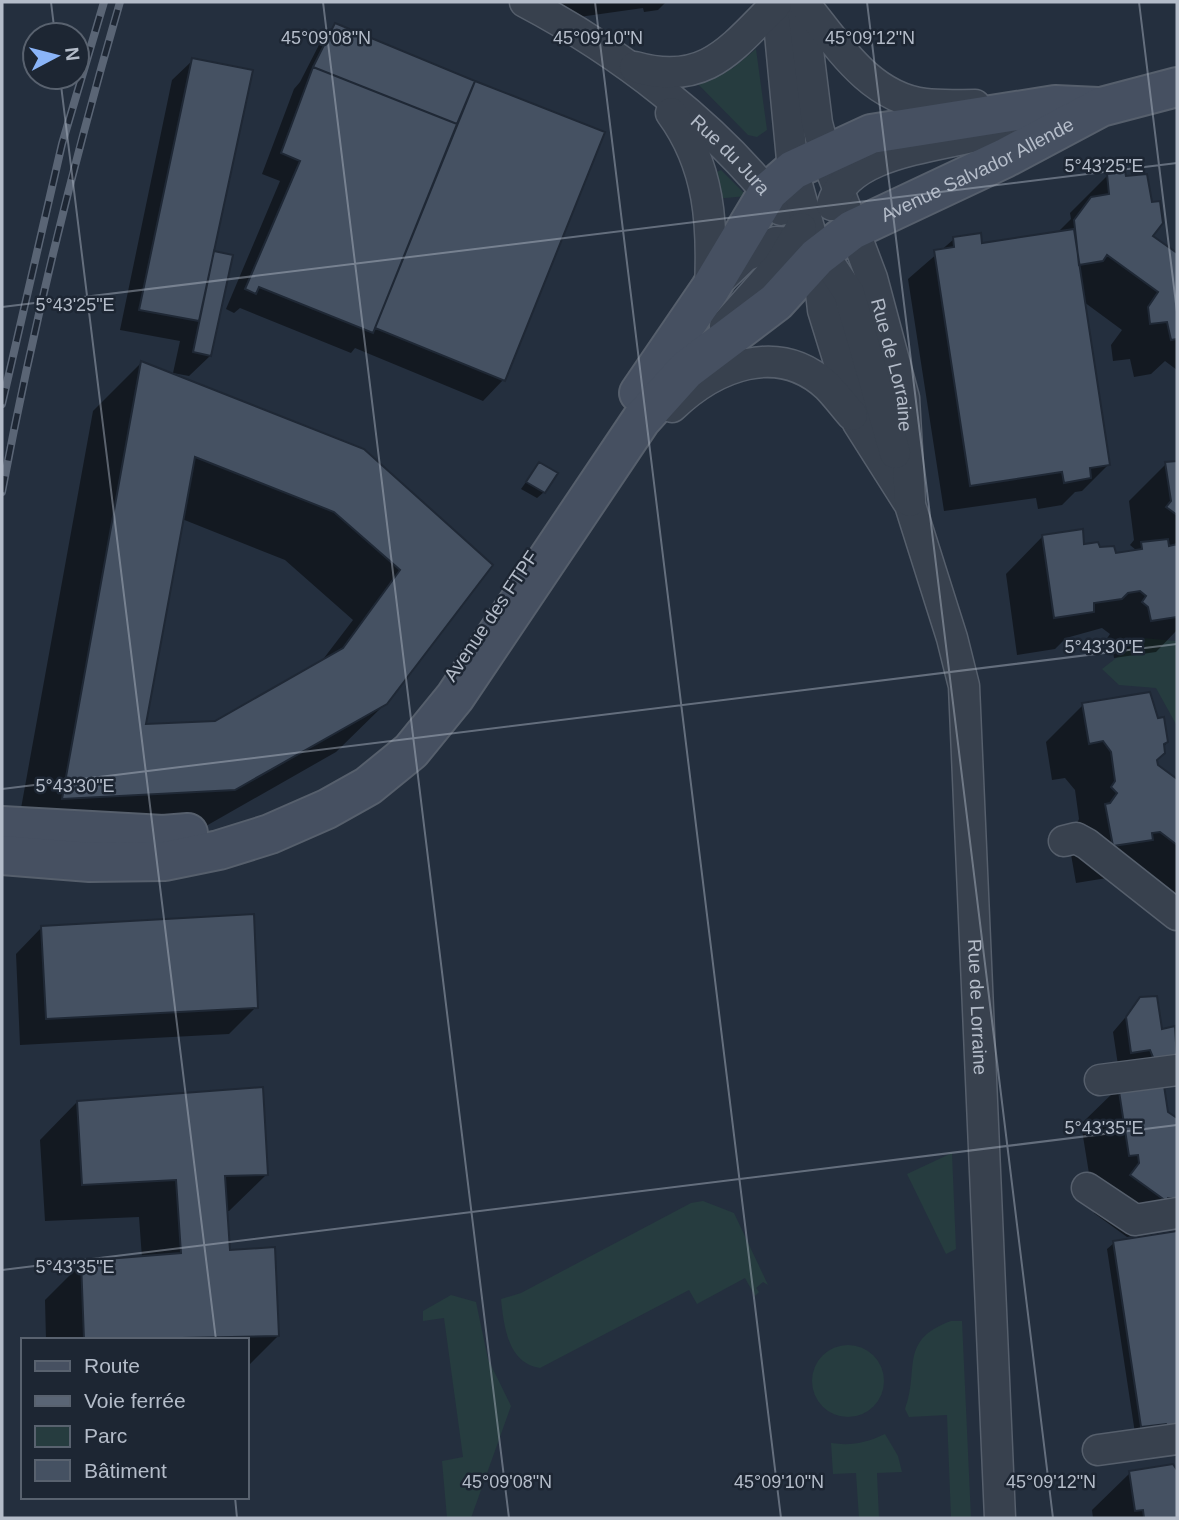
<svg xmlns="http://www.w3.org/2000/svg" width="1179" height="1520" font-family="Arial,sans-serif">
<style>
.green{fill:#263c3f}
.shadow{fill:#0007;fill-rule:evenodd}
.building{fill:#455162;stroke:#1f2835;stroke-width:2;fill-rule:evenodd}
.lines{fill:none;stroke-linecap:round;stroke-linejoin:round}
.street-casing{stroke:#565f6c;stroke-width:33}
.secondary-casing{stroke:#565f6c;stroke-width:42}
.street{stroke:#38414e;stroke-width:30}
.secondary{stroke:#465061;stroke-width:38}
.rail-casing{stroke:#5a6575;stroke-width:8}
.rail{stroke:#1d2633;stroke-width:5;stroke-dasharray:16;stroke-linecap:butt}
.ticks{fill:none;stroke:#b4bcc9;stroke-width:2;stroke-opacity:0.45}
.labels{text-anchor:middle;dominant-baseline:central;stroke-width:5;stroke-linejoin:round;paint-order:stroke}
.street-label{font-size:19px;fill:#b4bcc9;stroke:#1d2633}
.ticks-label{font-size:18px;text-anchor:middle;fill:#b4bcc9;stroke:#1d2633;stroke-width:5;stroke-linejoin:round;paint-order:stroke}
</style>
<rect width="100%" height="100%" fill="#242f3e"/>
<!-- green -->
<path class="green" d="M756 49 767 130 757 137 748 135 696 82 733 68Z
M721 170 747 196 714 199 710 175Z
M1142 638 1177 641V726L1156 688 1119 685 1102 669Z
M952 1153 956 1249 946 1254 907 1174Z
M703 1201 734 1213 768 1285 763 1282 756 1288 759 1292 755 1296 745 1278 697 1304 689 1290 540 1368C508 1363 504 1327 501 1299L521 1293 691 1203Z
M451 1295 476 1302 488 1359 511 1406 471 1518H447L442 1461 463 1457 444 1318 423 1321V1311Z
M951 1321H962L971 1518H951L947 1415 909 1417 905 1409C920 1370 898 1340 951 1321Z
M812 1381a36 36 0 1 1 72 0a36 36 0 1 1-72 0Z
M885 1434 898 1456 902 1472 877 1473 879 1518H859L856 1473 833 1474 831 1443C851 1446 866 1443 885 1434Z"/>
<!-- shadow -->
<path class="shadow" d="M550 2H666L658 10 644 12 643 8 572 18Z
M335 25 603 133 503 380 483 401 355 348 351 353 240 308 234 313 226 309 280 181 262 174 294 89 300 82 322 39Z
M193 60 212 253 231 256 210 356 189 376 173 373 180 341 120 330 172 80Z
M1108 175 1151 237 1177 257V370L1165 361 1151 374 1134 377 1130 359 1113 361 1111 345 1122 330 1084 302 1109 464 1082 491 1075 492 1062 505 1038 509 1036 498 944 511 908 279 954 239 981 245 1057 233 1071 219 1070 213Z
M141 363 490 565 386 703 336 752 185 838 14 847 93 411ZM182 519 285 560 353 620 321 662 215 723 144 726Z
M1177 463V630L1156 652 1114 658 1112 645 1106 640 1110 634 1102 628 1066 638 1055 649 1017 655 1006 574 1043 536 1115 555 1134 552 1136 550 1130 545 1134 540 1129 501 1166 464Z
M539 464 544 492 537 498 521 489Z
M1083 705H1154L1157 720 1167 742 1156 760V766L1177 781V933L1143 908 1140 892 1113 877 1076 883 1069 843 1079 819 1075 790 1065 778 1052 780 1046 742Z
M42 927 256 1007 229 1034 20 1045 16 954Z
M1141 999 1160 1031 1173 1028 1177 1058 1118 1065 1113 1032Z
M1119 1087 1177 1121V1198L1140 1235 1127 1237 1094 1213 1102 1202 1092 1192 1081 1124Z
M77 1102 267 1174 229 1211H225L228 1252 278 1336 247 1367V1340H46L45 1300 82 1263 142 1258 139 1217 45 1221 40 1140Z
M1177 1233V1436L1135 1433 1107 1249 1114 1243Z
M1173 1465 1177 1471V1518H1093L1092 1510 1130 1473Z"/>
<!-- building -->
<path class="building" d="M335 23 475 81 457 124 313 67Z
M192 58 253 70 199 321 139 310Z
M313 67 457 124 373 333 259 287 256 294 245 289 300 161 281 153Z
M475 81 605 132 505 381 375 328Z
M1125 171 1126 176 1147 174 1152 202 1160 201 1163 223 1153 236 1177 253V339L1171 340 1167 322 1150 324 1148 307 1158 292 1107 255 1103 261 1079 265 1074 220 1091 197 1109 194 1107 174Z
M1074 229 1110 465 1090 468 1091 478 1064 483 1062 472 970 486 934 250 954 247 953 237 981 233 982 243Z
M214 251 233 255 211 356 193 352Z
M141 361 364 449 493 565 387 704 235 790 62 799ZM195 457 334 512 400 570 343 648 215 721 146 724Z
M1177 461V515L1166 507 1171 501 1165 462Z
M539 462 558 473 545 493 526 482Z
M1083 529 1084 544 1098 542 1100 547 1114 546 1116 553 1142 549 1141 542 1168 539 1169 546 1177 544V617L1151 621 1148 607 1142 602 1146 596 1140 591 1128 593 1122 599 1094 603V612L1054 618 1042 535Z
M1150 692 1158 718 1164 717 1168 742 1164 744 1165 753 1157 760 1158 765 1177 779V845L1160 832 1152 833 1153 840 1113 846 1105 804 1110 803 1117 793 1111 787 1115 781 1111 752 1103 741 1089 744 1082 703Z
M254 914 258 1008 46 1019 41 926Z
M1157 996 1162 1029 1175 1026 1177 1059 1155 1062 1150 1050 1131 1053 1126 1017 1140 997Z
M1163 1079 1168 1112 1177 1118V1198H1168L1166 1201 1130 1175 1139 1163 1138 1155 1129 1156 1118 1085Z
M263 1087 268 1175 225 1176 230 1250 275 1247 279 1336 84 1340 81 1261 181 1253 176 1180 82 1185 77 1101Z
M1177 1231V1431L1168 1433 1166 1424 1141 1427 1113 1241Z
M1173 1464 1177 1470V1518H1144L1143 1510 1135 1511 1129 1471Z"/>
<g class="lines">
<!-- street casing -->
<g class="street-casing">
<g id="street">
<path id="s1" d="M525 2C618 51 716 125 781 210"/>
<path id="s2" d="M777 2 793 170 817 257 823 310 858 423 910 505 952 638 964 686 1000 1518"/>
<path id="s3" d="M802 2 817 123 825 154 872 278 904 398 910 501"/>
<path d="M803 2C836 42 868 97 925 104 941 106 958 105 975 105"/>
<path d="M635 67C705 87 731 49 776 4"/>
<path d="M671 113C710 166 713 225 710 289"/>
<path d="M832 205C850 143 965 148 1017 123"/>
<path d="M723 277 745 256 776 242 795 243 833 269 849 293 895 453"/>
<path d="M725 326 780 264 801 228"/>
<path d="M672 407C714 367 777 340 827 386 836 395 844 406 852 415"/>
<path d="M1064 841 1076 838 1087 844 1177 915"/>
<path d="M1100 1080 1177 1070"/>
<path d="M1087 1188 1135 1220 1177 1213"/>
<path d="M1098 1450 1177 1439"/>
</g>
</g>
<!-- secondary casing -->
<g class="secondary-casing">
<g id="secondary">
<path d="M639 393 710 289 768 192 793 170 871 134 1055 105 1098 107"/>
<path d="M2 826 163 835 188 833"/>
<path id="s4" d="M2 855 90 862 165 861 219 850 270 834 327 809 368 786 411 751 455 697 641 420 686 370 776 302 817 257 852 230 1005 158 1101 107 1177 87"/>
</g>
</g>
<!-- street -->
<use href="#street" class="street"/>
<!-- secondary -->
<use href="#secondary" class="secondary"/>
<!-- rail casing -->
<g class="rail-casing">
<path id="rail" d="M2 404 62 144 104 2
M2 492C33 326 73 164 120 2"/>
</g>
<!-- rail -->
<use href="#rail" class="rail"/>
</g>
<!-- ticks -->
<path class="ticks" d="M51 2 55 35M323 2 509 1518M595 2 781 1518M867 2 1053 1518M1139 2 1177 312M60 77 216 1340M2 307 1177 163M2 789 1177 644M2 1270 1177 1125M235 1497 237 1518"/>
<g class="labels">
<!-- street labels -->
<g class="street-label">
<text stroke="none"><textPath href="#s1" startOffset="257">Rue du Jura</textPath></text>
<text stroke="none"><textPath href="#s4" startOffset="1264">Avenue Salvador Allende</textPath></text>
<text stroke="none"><textPath href="#s3" startOffset="376">Rue de Lorraine</textPath></text>
<text transform="translate(491 616) rotate(-56)">Avenue des FTPF</text>
<text stroke="none"><textPath href="#s2" startOffset="1038">Rue de Lorraine</textPath></text>
</g>
</g>
<g class="ticks-label">
<text x="326" y="44">45°09'08"N</text>
<text x="598" y="44">45°09'10"N</text>
<text x="870" y="44">45°09'12"N</text>
<text x="1104" y="172">5°43'25"E</text>
<text x="75" y="311">5°43'25"E</text>
<text x="1104" y="653">5°43'30"E</text>
<text x="75" y="792">5°43'30"E</text>
<text x="1104" y="1134">5°43'35"E</text>
<text x="75" y="1273">5°43'35"E</text>
<text x="507" y="1488">45°09'08"N</text>
<text x="779" y="1488">45°09'10"N</text>
<text x="1051" y="1488">45°09'12"N</text>
</g>
<!-- border -->
<rect width="1179" height="1520" fill="none" stroke="#b4bcc9" stroke-width="7"/>
<!-- legend -->
<rect x="21" y="1338" width="228" height="161" fill="#1d2633" stroke="#59626f" stroke-width="2"/>
<rect x="35" y="1361" width="35" height="10" fill="#465061" stroke="#59626f" stroke-width="2"/>
<text x="84" y="1373" font-size="21" fill="#b4bcc9">Route</text>
<rect x="35" y="1396" width="35" height="10" fill="#5a6575" stroke="#59626f" stroke-width="2"/>
<text x="84" y="1408" font-size="21" fill="#b4bcc9">Voie ferrée</text>
<rect x="35" y="1426" width="35" height="21" fill="#263c3f" stroke="#59626f" stroke-width="2"/>
<text x="84" y="1443" font-size="21" fill="#b4bcc9">Parc</text>
<rect x="35" y="1460" width="35" height="21" fill="#455162" stroke="#59626f" stroke-width="2"/>
<text x="84" y="1478" font-size="21" fill="#b4bcc9">Bâtiment</text>
<!-- north arrow -->
<g transform="translate(56 56) rotate(83)"><circle r="33" fill="#1d2633" stroke="#59626f" stroke-width="2"/>
<path d="M0-5L12 26L0 18L-12 26Z" fill="#8ab4f8"/>
<text y="-10" font-size="19" font-weight="bold" text-anchor="middle" fill="#b4bcc9">N</text>
</g>
</svg>
